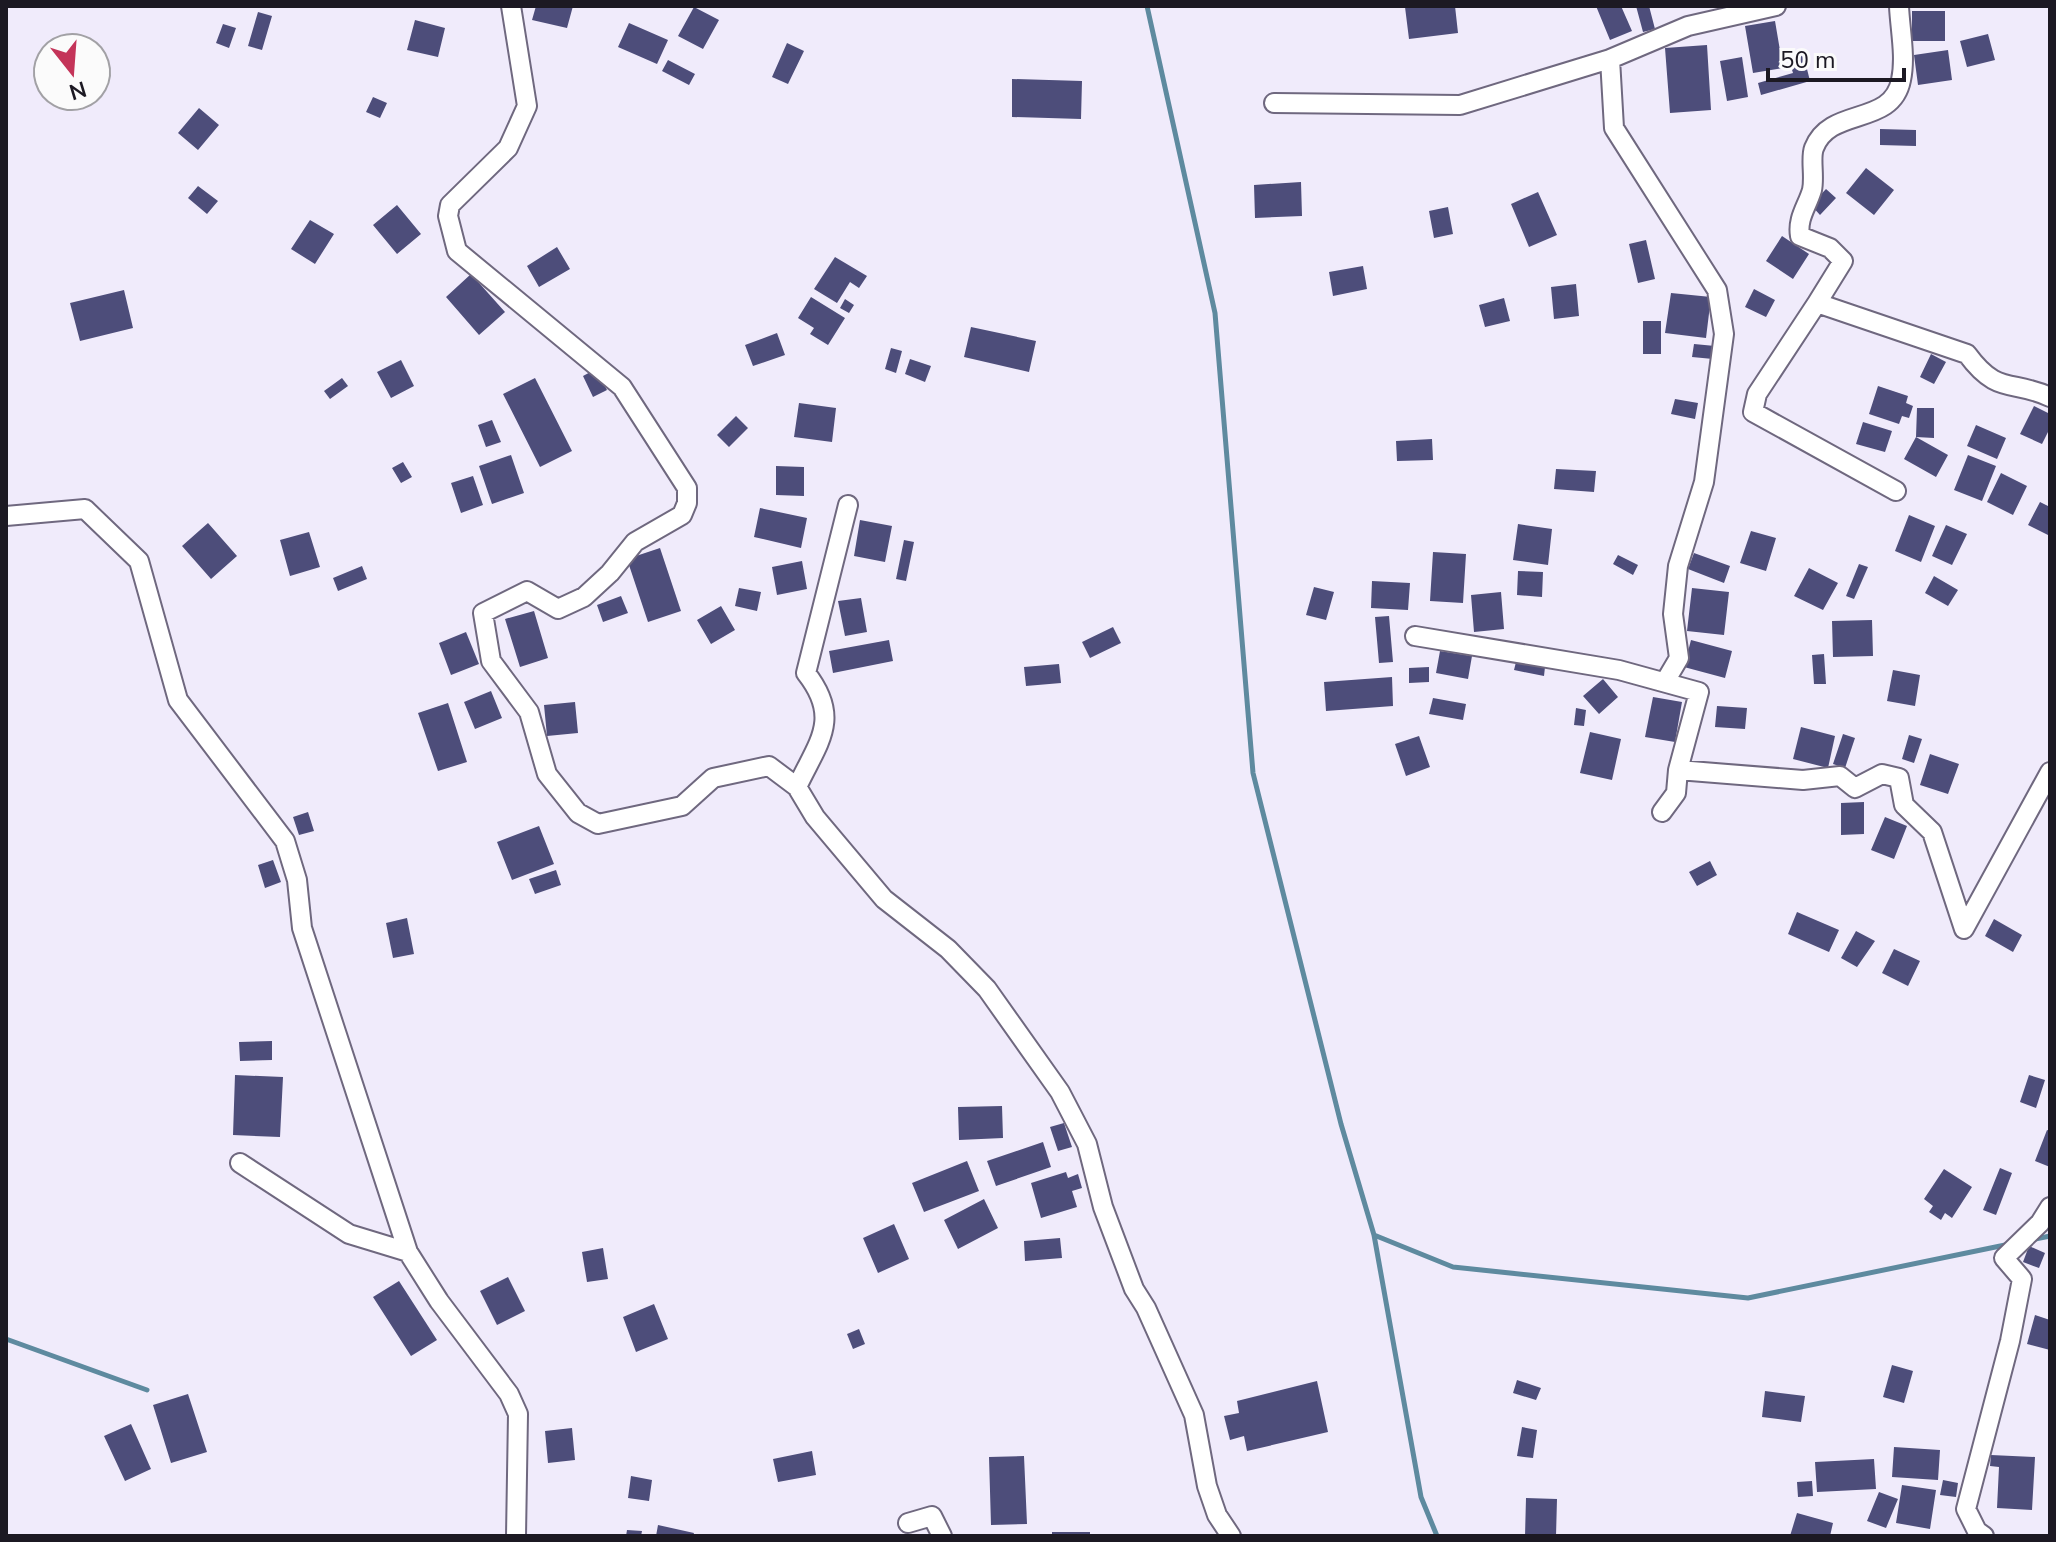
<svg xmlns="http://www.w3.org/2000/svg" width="2056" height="1542" font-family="'Nunito Sans',sans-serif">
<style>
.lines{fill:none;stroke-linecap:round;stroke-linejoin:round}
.stream{stroke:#5e8a9f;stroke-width:5}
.building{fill:#4d4d7a}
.minor-casing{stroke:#6f687f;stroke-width:22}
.minor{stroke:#fff;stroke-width:18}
</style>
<rect width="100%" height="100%" fill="#f0ebfb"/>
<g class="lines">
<!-- stream -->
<path class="stream" d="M1147 6 1215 313 1253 773 1341 1124 1374 1235 1421 1497 1437 1536
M1374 1235 1453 1267 1748 1298 2010 1244
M2031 1240 2050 1236
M6 1339 147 1390"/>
</g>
<!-- building -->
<path class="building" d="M536 6H573L567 28 532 20Z
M1455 6 1458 33 1409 39 1405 7Z
M1596 6H1621L1632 31 1610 40Z
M1636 6H1649L1655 29 1643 32Z
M694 7 719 20 703 49 678 36Z
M1912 11H1945V41H1912Z
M258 12 272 16 262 50 248 46Z
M415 20 445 28 438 57 407 50Z
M1775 21 1783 68 1753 73 1745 26Z
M629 23 668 40 657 64 618 47Z
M223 24 236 28 229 48 216 43Z
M1988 34 1995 60 1967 67 1960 41Z
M787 43 804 51 788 84 772 77Z
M1707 45 1711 110 1670 113 1665 48Z
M1948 50 1952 80 1918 85 1914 55Z
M1803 53 1810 81 1761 95 1758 83 1793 73 1788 57Z
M1742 57 1748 97 1727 101 1720 61Z
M668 60 695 74 689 85 662 71Z
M1012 79 1082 81 1081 119 1012 117Z
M373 97 387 103 380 118 366 112Z
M199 108 219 125 198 150 178 133Z
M1880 129 1916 130V146L1880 145Z
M1866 168 1894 190 1874 215 1846 193Z
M1301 182 1302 216 1255 218 1254 185Z
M198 186 218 201 207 214 188 198Z
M1826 189 1836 198 1820 215 1811 205Z
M1538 192 1557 235 1529 247 1511 204Z
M397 205 421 234 397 254 373 225Z
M1448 207 1453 234 1434 238 1429 211Z
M310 220 334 234 315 264 291 249Z
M1782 236 1809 254 1793 279 1766 261Z
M1646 240 1655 279 1638 283 1629 244Z
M557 247 570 269 539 287 527 266Z
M835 257 867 276 859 288 850 282 837 303 814 289Z
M1363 266 1367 289 1333 296 1329 272Z
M471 274 505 312 479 335 446 297Z
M1576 284 1579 316 1554 319 1551 287Z
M1754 289 1775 300 1766 317 1745 307Z
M124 290 133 328 80 341 70 303Z
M1671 293 1711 297 1706 338 1665 333Z
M811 297 845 318 828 345 810 334 814 328 798 318Z
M1504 298 1510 321 1485 327 1479 305Z
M845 299 854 305 849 313 840 308Z
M1643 321H1661V354H1643Z
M971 327 1036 341 1029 372 964 357Z
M777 333 785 355 753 366 745 345Z
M1694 344 1715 346 1713 359 1692 357Z
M891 348 902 351 896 373 885 369Z
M1931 354 1946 362 1934 384 1920 377Z
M910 359 931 366 925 382 905 374Z
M401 360 414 386 391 398 377 372Z
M596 369 607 390 593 397 583 376Z
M342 378 348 386 330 399 324 391Z
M535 378 572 451 540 467 503 394Z
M1878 386 1908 396 1906 403 1913 406 1909 418 1902 416 1899 424 1869 414Z
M1675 399 1698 403 1695 419 1671 414Z
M799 403 836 408 832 442 794 437Z
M2034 406 2050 414V428L2042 444 2020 434Z
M1917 408H1934V438L1916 437 1948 455 1936 477 1904 459 1916 437Z
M736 416 748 428 729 447 717 435Z
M492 420 501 442 486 447 478 425Z
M1863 422 1892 431 1885 452 1856 444Z
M1976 425 2006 438 1997 459 1967 446Z
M1432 439 1433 460 1397 461 1396 441Z
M511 455 524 493 492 504 479 466Z
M1968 455 1996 466 1982 501 1954 490Z
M403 462 412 477 401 483 392 468Z
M776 466 804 467V496L776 495Z
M1556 469 1596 471 1594 492 1554 489Z
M2001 473 2027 486 2013 515 1987 502Z
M473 476 483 505 461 513 451 483Z
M2040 502 2050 507V536L2028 525Z
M760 508 807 518 801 548 754 537Z
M1909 515 1935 526 1921 562 1895 551Z
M860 520 892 526 885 562 854 556Z
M208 523 237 556 211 579 182 546Z
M1518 524 1552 529 1548 565 1513 560Z
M1946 525 1967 534 1952 565 1932 556Z
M1751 531 1776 538 1766 571 1740 563Z
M309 532 320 567 290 576 280 540Z
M904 540 914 542 906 581 896 579Z
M660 548 681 611 648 622 627 559Z
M1433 552 1466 554 1463 603 1430 601Z
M1694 553 1730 566 1724 583 1688 569Z
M1618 555 1638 565 1633 575 1613 564Z
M802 561 807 589 777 595 772 567Z
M1859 564 1868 567 1854 599 1846 596Z
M362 566 367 579 338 591 333 578Z
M1809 568 1838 583 1823 610 1794 596Z
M1518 571 1543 572 1542 597 1517 595Z
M1934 576 1958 590 1948 606 1925 593Z
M1372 581 1410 583 1408 610 1371 608Z
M1314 587 1334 592 1326 620 1306 615Z
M739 588 761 592 757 611 735 606Z
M1692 588 1729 592 1724 635 1687 631Z
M1501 592 1504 629 1474 632 1471 595Z
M621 596 628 613 603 622 597 605Z
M861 598 867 632 845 636 838 601Z
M721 606 735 630 711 644 697 620Z
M534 611 548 658 520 667 505 619Z
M1389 616 1393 662 1379 663 1375 617Z
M1872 620 1873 656 1833 657 1832 621Z
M1113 627 1121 643 1090 658 1082 642Z
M466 632 479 664 451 675 439 643Z
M889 640 893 661 833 673 829 651Z
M1691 640 1732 651 1725 678 1684 667Z
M1440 651 1472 656 1468 679 1436 673Z
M1824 654 1826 684H1814L1812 655Z
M1516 662 1545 667 1544 676 1514 670Z
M1059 664 1061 683 1026 686 1024 667Z
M1429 667V682L1409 683V668Z
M1893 670 1920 675 1915 706 1887 701Z
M1392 677 1393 706 1326 711 1324 682Z
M1603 679 1618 697 1599 714 1583 696Z
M491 691 502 718 475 729 464 702Z
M1653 697 1682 702 1675 742 1645 737Z
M1433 698 1466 704 1463 720 1429 714Z
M575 702 578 733 547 736 544 705Z
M448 703 467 762 438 771 418 713Z
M1717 706 1747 708 1745 729 1715 727Z
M1576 708 1586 710 1584 726 1574 725Z
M1801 727 1835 736 1828 768 1793 759Z
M1590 732 1621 739 1612 780 1580 773Z
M1843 734 1855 738 1845 768 1833 764Z
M1909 735 1922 739 1914 763 1902 759Z
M1419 736 1430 767 1406 776 1395 744Z
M1930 754 1959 764 1948 794 1920 785Z
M1864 802V834L1841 835V803Z
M308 812 314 831 299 835 293 817Z
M1885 817 1907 826 1894 859 1871 850Z
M539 826 554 864 512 880 497 842Z
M273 860 281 882 265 888 258 865Z
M1710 861 1717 875 1697 886 1689 872Z
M556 870 561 885 535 894 529 879Z
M1797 912 1839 930 1829 952 1788 934Z
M407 918 414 954 393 958 386 923Z
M1994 919 2022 935 2013 952 1985 936Z
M1856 931 1875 941 1857 967 1841 958Z
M1894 949 1920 961 1908 986 1882 973Z
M272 1041V1060L240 1061 239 1042Z
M235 1075 283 1077 280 1137 233 1135Z
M2029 1075 2045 1080 2036 1108 2020 1102Z
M1002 1106 1003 1138 959 1140 958 1107Z
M1064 1123 1072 1147 1058 1151 1050 1127Z
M2047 1130 2050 1131V1167L2035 1161Z
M1043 1142 1051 1167 996 1186 987 1161Z
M967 1161 979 1191 924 1212 912 1183Z
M2000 1168 2012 1173 1996 1215 1983 1210Z
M1944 1169 1972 1187 1952 1218 1945 1213 1941 1220 1929 1212 1933 1206 1924 1199Z
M1066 1172 1068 1178 1078 1174 1082 1188 1072 1191 1077 1207 1041 1218 1031 1183Z
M984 1199 998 1228 958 1249 944 1220Z
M894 1224 909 1259 878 1273 863 1238Z
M1060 1238 1062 1258 1025 1261 1024 1241Z
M2029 1246 2045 1253 2039 1268 2023 1262Z
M603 1248 608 1279 587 1282 582 1252Z
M508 1277 525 1311 497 1325 480 1291Z
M399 1281 437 1340 411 1356 373 1297Z
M654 1304 668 1339 636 1352 623 1317Z
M2035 1315 2050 1320V1350L2027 1344Z
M859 1329 865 1344 853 1349 847 1334Z
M1892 1365 1913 1371 1904 1403 1883 1397Z
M1517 1380 1541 1388 1536 1400 1513 1393Z
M1317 1381 1328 1432 1247 1451 1244 1436 1230 1440 1224 1416 1239 1413 1237 1401Z
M1765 1391 1805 1396 1801 1422 1762 1417Z
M188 1394 207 1452 171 1463 153 1405Z
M131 1424 151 1469 125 1481 104 1436Z
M1522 1427 1537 1430 1533 1458 1517 1456Z
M572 1428 575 1460 548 1463 545 1431Z
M1894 1447 1940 1450 1938 1480 1892 1477Z
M812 1451 816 1475 778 1482 773 1459Z
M1991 1455 2035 1457 2032 1510 1997 1508 1999 1467 1990 1466Z
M1024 1456 1027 1524 991 1525 989 1457Z
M1874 1459 1876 1489 1817 1492 1815 1462Z
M631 1476 652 1480 649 1501 628 1498Z
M1943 1480 1958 1483 1956 1497 1940 1495Z
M1812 1481 1813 1496 1798 1497 1797 1482Z
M1902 1485 1936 1490 1930 1529 1896 1523Z
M1879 1492 1898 1499 1886 1528 1867 1521Z
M1526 1498 1557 1499 1556 1536H1525Z
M1797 1513 1833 1523 1830 1536H1790Z
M658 1525 694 1533 693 1536H656Z
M627 1530 642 1531 641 1536H626Z
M1052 1532H1090V1536H1052Z"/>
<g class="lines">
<!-- minor casing -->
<g class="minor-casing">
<path id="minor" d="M511 6 527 106 508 148 450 205 448 216 457 251 622 387 687 488V503L682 515 635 542 610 573 584 597 558 609 527 591 483 613 491 661 529 712 547 774 578 813 598 824 682 806 713 778 769 766 797 787 815 817 884 899 948 949 987 989 1060 1092 1087 1144 1103 1207 1134 1289 1146 1308 1194 1415 1207 1486 1217 1515 1231 1536
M1899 6C1900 29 1906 57 1901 80 1892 127 1830 106 1814 148 1810 158 1815 176 1812 190 1807 207 1797 218 1800 236L1830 248 1843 261 1817 303 1967 354C1998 396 2011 379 2050 397
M1610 59 1688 26 1776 6
M1274 103 1460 105 1610 59 1614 128 1717 290 1724 334 1704 482 1678 566 1673 614 1679 658 1666 680
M1817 303 1757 394 1753 412 1896 491
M6 516 85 509 139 561 178 700 285 841 297 880 302 928 408 1252 439 1301 509 1394 518 1414 516 1536
M1415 636 1619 670 1699 692 1678 770
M797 787C818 742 842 719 806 673L848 505
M1662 812 1676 793 1678 770 1803 780 1840 776 1855 788 1882 774 1899 778 1904 805 1932 832 1964 929 2050 772
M240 1163 349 1234 408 1252
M908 1523 932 1516 942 1536
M1984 1536 1977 1531 1966 1509 2010 1341 2022 1279 2004 1258 2040 1223 2050 1207"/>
</g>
<!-- minor -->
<use href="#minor" class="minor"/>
</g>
<!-- border -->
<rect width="2056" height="1542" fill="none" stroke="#1c1923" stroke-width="16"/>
<!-- north arrow -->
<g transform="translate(72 72) rotate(163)"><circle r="38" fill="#fbfbfb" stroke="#a2a1a5" stroke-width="2"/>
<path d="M0-6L14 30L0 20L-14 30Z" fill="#c43459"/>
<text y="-12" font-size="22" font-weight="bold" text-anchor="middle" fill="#1c1923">N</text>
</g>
<!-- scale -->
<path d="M1768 68v12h136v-12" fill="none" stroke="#1c1923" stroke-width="4"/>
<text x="1780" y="68" font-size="24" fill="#1c1923" stroke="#fbfbfb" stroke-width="6" paint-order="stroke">50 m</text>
</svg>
